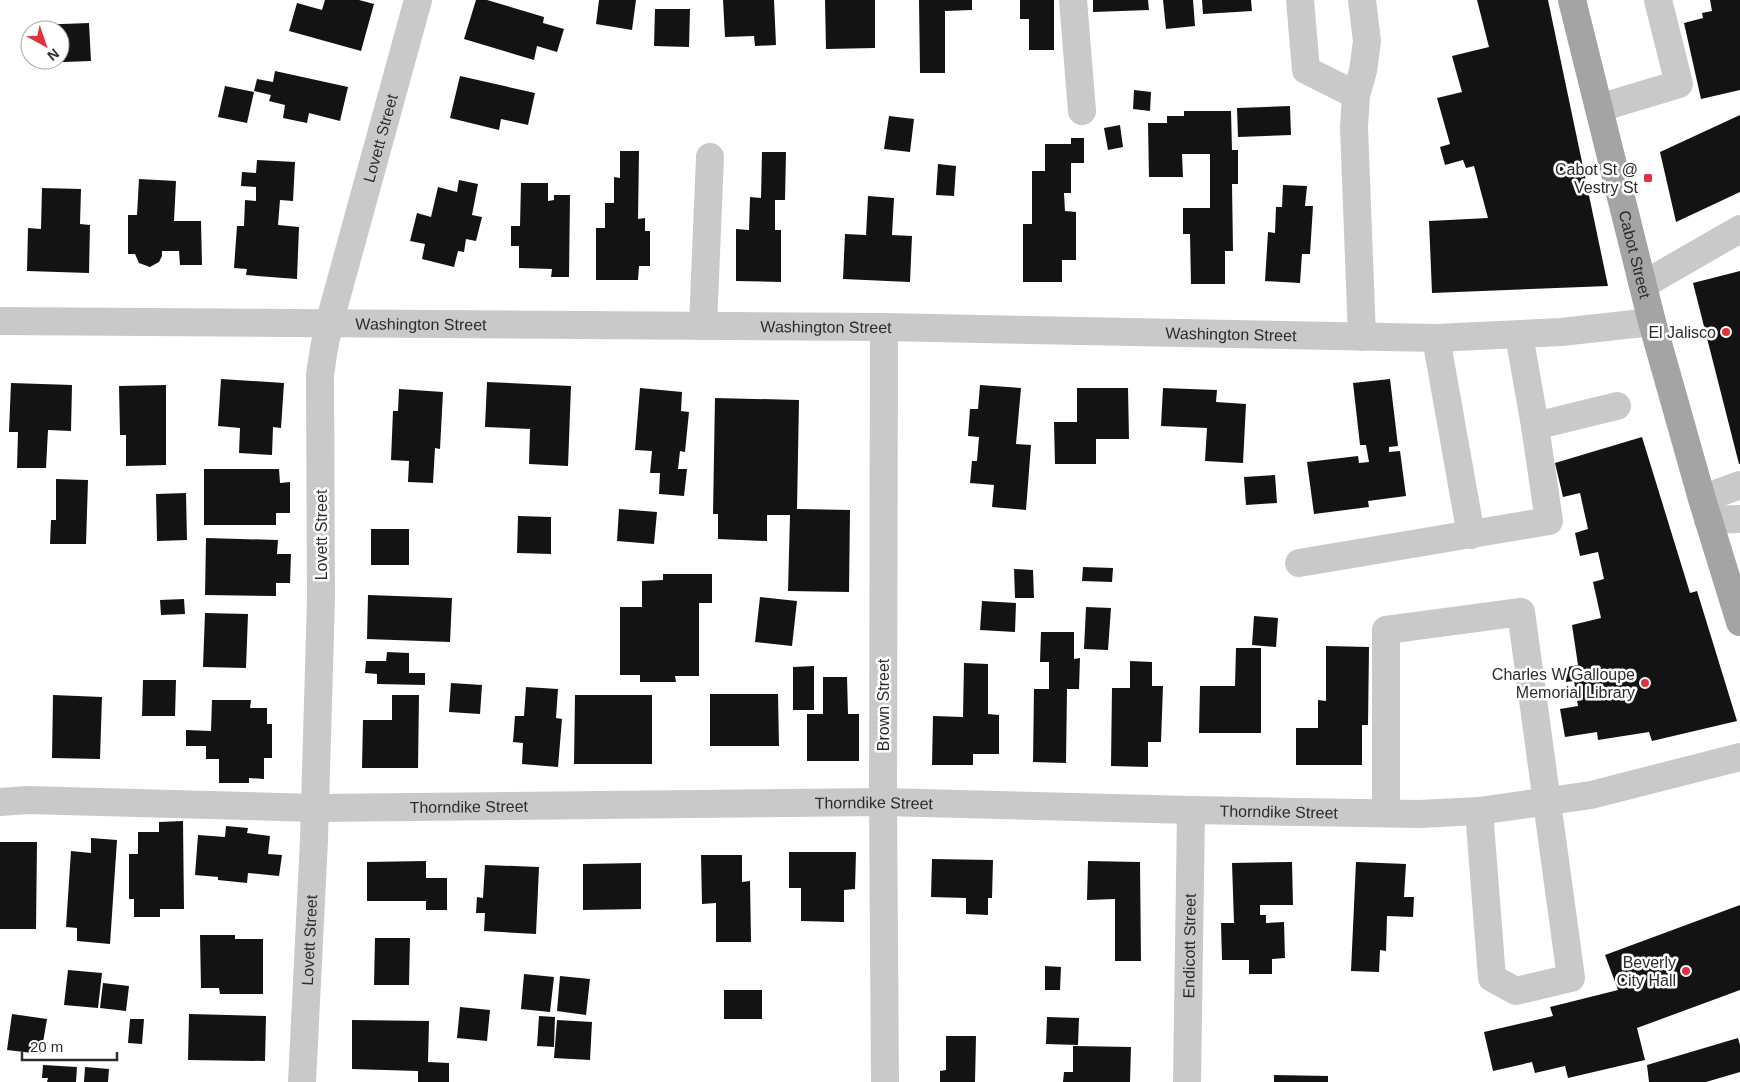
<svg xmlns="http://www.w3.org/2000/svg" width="1740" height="1082" font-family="Helvetica,sans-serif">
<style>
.building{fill:#131313}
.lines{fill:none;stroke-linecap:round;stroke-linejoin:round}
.minor{stroke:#c9c9c9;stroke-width:28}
.major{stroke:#a4a4a4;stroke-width:28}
.poi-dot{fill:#e1313c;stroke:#fff;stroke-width:2}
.labels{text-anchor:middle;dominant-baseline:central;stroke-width:5;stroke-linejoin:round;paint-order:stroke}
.street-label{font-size:16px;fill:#2c2c2c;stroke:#fff}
.poi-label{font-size:16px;fill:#2c2c2c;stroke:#fff;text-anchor:end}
</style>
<rect width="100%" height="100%" fill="#fff"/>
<!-- building -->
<path class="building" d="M325 0H359L374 4 361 51 289 31 297 3 322 10Z
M476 0H487L544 17 543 23 564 29 557 52 537 46 534 60 464 39Z
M599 0H636L632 30 596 24Z
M723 0H774L776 45 755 46 754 36 725 37Z
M825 0H875V48L826 49Z
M919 0H972V10L945 11V73H920Z
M1020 0H1054V50H1029V19H1020Z
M1093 0H1148L1149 10 1093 12Z
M1163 0H1193L1195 26 1166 29Z
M1202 0H1251L1252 11 1203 14Z
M1477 0H1548L1608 286 1432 293 1429 221 1488 218 1474 166 1466 168 1463 160 1445 165 1440 147 1450 144 1437 98 1462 92 1452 56 1489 47Z
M1710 0H1740V90L1701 99 1684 23 1703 18 1702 13 1712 11Z
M655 9H690L689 47 654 46Z
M89 23 91 61 37 63V60H60V30H35V25Z
M275 71 348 87 340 121 309 113 307 123 283 118 285 105 269 101 271 95 254 91 257 79 273 82Z
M460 76 535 93 528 125 501 119 499 130 450 118Z
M225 86 254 92 247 123 218 117Z
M1134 90 1151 92 1150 111 1133 109Z
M1290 106 1291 135 1238 137 1237 108Z
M1184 111H1231L1232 150H1238V184H1232L1233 251H1225V284H1191L1190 234H1183V208H1210V154H1182L1183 177H1149L1148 123H1167V116H1184Z
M1740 115V192L1676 222 1660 152Z
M889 116 914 119 910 152 884 149Z
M1120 125 1123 147 1108 150 1104 128Z
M1071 138H1084V163H1071V193H1064L1065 211 1076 212V260H1062V282H1023V224H1032V171H1045V144H1071Z
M620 151H639L638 219 645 218V231H650V266H639L638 280H596V228H605V203H614V177L620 178Z
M762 152H786L785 200H775V230H781V282L736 281V229L749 230 750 197 761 198Z
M257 160 295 162 293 201 280 200 278 225 299 227 297 279 246 275 247 269 234 268 237 226H244L245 200 256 201V187L241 186 242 172 256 173Z
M938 164 956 166 954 196 936 195Z
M139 179 176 181 174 221H201L202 265H180L179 251H162V256L159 262 150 267 139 263 135 254H128V215H137Z
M459 180 478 184 472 215 482 217 476 241 466 239 464 252 458 251 454 267 422 259 425 244 410 241 417 213 431 217 438 187 457 192Z
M521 183H548V201L554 200V195H570L569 277H551L552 269 519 268V246H511V226H520Z
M1283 185 1307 186 1305 206H1313L1310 254H1302L1300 283 1265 281 1268 232 1275 233 1276 207H1282Z
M42 188 81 189 80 224 90 225 89 273 27 271 28 228 41 229Z
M868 196 894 198 892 235 912 236 910 282 843 279 845 234 866 235Z
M1740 271V464H1739L1693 283Z
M221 379 284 383 281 428 273 427 272 455 239 453 240 428 218 426Z
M1390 379 1398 446 1389 447V452L1400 451 1406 496 1368 501 1369 507 1314 514 1307 462 1358 456 1359 463 1369 462 1366 445H1360L1353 383Z
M487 382 571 386 568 466 529 464 530 429 485 427Z
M11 383 72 385 71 431 48 430 46 468H17L18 432H9Z
M166 385V465L126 466V435H120L119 386Z
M980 385 1021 388 1016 444 1031 445 1026 510 992 507 994 485 970 483 972 461H977L979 437 968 436 970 409H978Z
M640 388 682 392 681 411 689 412 685 452 680 451 678 469H687L684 496 659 494 660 473H650L652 451 635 450Z
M1077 388H1128L1129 439H1096V464H1055L1054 422H1077Z
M1163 388 1217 390 1216 402 1246 404 1243 463 1205 461 1207 428 1161 426Z
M399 389 443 392 440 449 435 448 433 483 408 482 409 461 391 460 393 411H398Z
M715 398 799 400 797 509 850 510 849 592 788 591 790 515H767V541L718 539V514H713Z
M1642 437 1690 593 1697 591 1737 721 1652 741 1649 732 1598 740 1597 732 1565 737 1560 709 1578 706 1574 681 1566 682 1563 668 1578 665 1572 625 1601 618 1593 582 1604 579 1598 552 1580 556 1575 533 1588 529 1580 493 1563 497 1555 463Z
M204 469H279L280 483 290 482V513H276V525H204Z
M1275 475 1277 503 1246 505 1244 477Z
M56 479 88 480 86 544H50L51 520H56Z
M186 493 187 540 157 541 156 494Z
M619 509 657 512 654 544 617 541Z
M518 516 551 517V554L517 553Z
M371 529H409V565H371Z
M206 538 278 540 277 554H291L290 583H276V596L205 595Z
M1083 567 1113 568 1112 582 1082 581Z
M1014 569 1033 570 1034 598H1015Z
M663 574H712V603H699V676H675L676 682H640V675H620V607H642V581L663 580Z
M368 595 452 598 450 642 367 639Z
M760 597 797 601 792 646 755 642Z
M184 599 185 614 161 615 160 600Z
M982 601 1016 603 1015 632 980 630Z
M1086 607 1111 608 1108 650 1084 649Z
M205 613 248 614 246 668 203 667Z
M1254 616 1278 618 1276 647 1252 645Z
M1041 632H1074V659L1080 658 1079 689H1067L1066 763 1033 762 1034 689H1049V662H1040Z
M1326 646 1369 647 1368 725H1362V765H1296V728H1318V700L1326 701Z
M1236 648H1261V733H1199L1200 686H1235Z
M387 652 409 653V673H425V685L377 684V674L365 673 366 661H386Z
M1130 661 1152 662V686H1163L1161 742H1148V767L1111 766 1112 688H1130Z
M964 663 988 664V714L999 715V754H973V765H932L933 716 963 717Z
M814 666V710H793V667Z
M823 677H847L848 714H859V761H807V714H823Z
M143 680H176L175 716H142Z
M451 683 482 685 480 714 449 712Z
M526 687 558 689 556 718 562 719 558 767 522 764 523 743 513 742 515 716H524Z
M710 694H778L779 746H710Z
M53 695 102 697 100 759 52 758Z
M392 695H419L418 768H362L363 720H392Z
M575 695H652V764H574Z
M212 700H251L250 708H267V724H272V758H264V779L249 778V783H219V759H206V746H186V730L211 731Z
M183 821 184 909H160V917H134V899H129V854H138V832H159V822Z
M226 826 248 828 247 833 270 836 268 854 282 855 279 876 248 873 247 883 218 880V877L195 875 198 835 225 837Z
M91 838 117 840 110 944 77 941V928L66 927 71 851 91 853Z
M0 842H37L36 929H0Z
M789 852H856L855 889 844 890V922L801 921V888H789Z
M701 855H742V882L750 881 751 942H716V903L702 904Z
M932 859 993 860 992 898H988V915L966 914V898L931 897Z
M426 861V878H447V910H426V901H367V862Z
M1088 861 1140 862 1141 961H1115V899L1087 900Z
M1292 862 1293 905H1260V915H1266V923L1284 922 1285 958 1272 959V974H1249V960H1222L1221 923H1234L1232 863Z
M1356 862 1406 864 1404 897H1414L1413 917 1387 916 1386 951 1380 950 1379 972 1351 971Z
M641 863V909L583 910V864Z
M485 865 539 867 536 934 484 931 485 913H476L477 897 483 898Z
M1740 905V990L1637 1028 1645 1060 1568 1078 1565 1066 1535 1073 1532 1062 1493 1071 1484 1032 1553 1016 1550 1007 1618 990 1605 955Z
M200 935H235V939H263V994H220L219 988H201Z
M375 938H410L409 985H374Z
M1045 966 1061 967 1060 990H1045Z
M68 970 102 973 98 1008 64 1005Z
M524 974 554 977 550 1012 521 1009Z
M560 976 590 979 586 1015 557 1011Z
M103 983 129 986 126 1011 100 1008Z
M724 990H762V1019H724Z
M460 1007 490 1010 487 1041 457 1038Z
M12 1014 47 1019 41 1054 7 1050Z
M189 1014 266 1016 265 1061 188 1060Z
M539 1016 555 1017 554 1047 537 1046Z
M1047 1017 1079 1018 1078 1045 1046 1044Z
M130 1019H144L142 1044 128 1043Z
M352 1020 429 1021 428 1062 449 1063V1082H418V1071L352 1069Z
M557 1020 592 1022 590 1060 554 1058Z
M946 1036H976L975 1082H940V1071L946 1070Z
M1738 1038 1740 1045V1072L1706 1082H1649L1647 1065Z
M1073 1046 1131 1047 1130 1082H1063L1064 1072H1073Z
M43 1065 77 1067 76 1082H47L48 1078H42Z
M85 1067 109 1069 108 1082H84Z
M1274 1075 1328 1076V1082H1274Z"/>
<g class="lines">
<!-- minor -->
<g class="minor">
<path d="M1073 0 1082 111"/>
<path d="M1300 0 1306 70 1356 95"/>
<path d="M1599 108 1679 84 1658 0"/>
<path d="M1643 285 1740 229"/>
<path id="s1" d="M0 321 884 327 1436 338 1561 332 1652 322"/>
<path d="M703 326 710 157"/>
<path d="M884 327 883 802 885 1082"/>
<path d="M1362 337 1354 127 1356 95 1363 71 1367 41 1362 0"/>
<path d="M1436 338 1471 535"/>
<path d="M1535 426 1617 406"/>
<path d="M1702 499 1740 485"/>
<path d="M1708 520 1740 519"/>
<path d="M1299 563 1549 521 1535 426 1519 335"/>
<path id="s2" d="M0 802 27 800 315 808 883 802 1191 810 1419 814 1479 811 1591 795 1740 757"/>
<path d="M1386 813V630L1521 612 1571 978 1516 991 1492 978 1479 811"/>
<path id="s3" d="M302 1082 314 840 321 599 320 375 324 348 329 324 418 0"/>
<path id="s4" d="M1187 1082 1191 810"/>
</g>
<!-- major -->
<path class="major" id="s5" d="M1572 0 1652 322 1702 499 1740 622"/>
</g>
<!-- markers -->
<g class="poi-dot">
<rect x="1643" y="173" width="10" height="10" rx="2.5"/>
<circle cx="1726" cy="332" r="5"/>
<circle cx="1645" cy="683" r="5"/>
<circle cx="1686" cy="971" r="5"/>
</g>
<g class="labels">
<!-- street labels -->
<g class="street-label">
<text stroke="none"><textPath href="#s3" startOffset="952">Lovett Street</textPath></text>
<text stroke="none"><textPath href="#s5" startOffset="262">Cabot Street</textPath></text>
<text stroke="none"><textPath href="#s1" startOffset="421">Washington Street</textPath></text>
<text stroke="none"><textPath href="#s1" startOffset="826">Washington Street</textPath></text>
<text stroke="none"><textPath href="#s1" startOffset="1231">Washington Street</textPath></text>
<text transform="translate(321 535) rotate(-90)">Lovett Street</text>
<text transform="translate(883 705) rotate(-90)">Brown Street</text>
<text stroke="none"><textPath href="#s2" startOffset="874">Thorndike Street</textPath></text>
<text stroke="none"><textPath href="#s2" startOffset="469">Thorndike Street</textPath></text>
<text stroke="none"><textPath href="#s2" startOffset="1279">Thorndike Street</textPath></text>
<text stroke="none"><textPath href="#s3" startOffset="142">Lovett Street</textPath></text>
<text stroke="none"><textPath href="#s4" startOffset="136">Endicott Street</textPath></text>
</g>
<!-- poi labels -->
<g class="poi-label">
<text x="1638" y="169">Cabot St @<tspan x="1638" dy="18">Vestry St</tspan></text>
<text x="1716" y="332">El Jalisco</text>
<text x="1635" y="674">Charles W Galloupe<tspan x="1635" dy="18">Memorial Library</tspan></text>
<text x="1676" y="962">Beverly<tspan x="1676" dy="18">City Hall</tspan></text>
</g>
</g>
<!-- north arrow -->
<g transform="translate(45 45) rotate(140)"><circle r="24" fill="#ffffff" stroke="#ababab"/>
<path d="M0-4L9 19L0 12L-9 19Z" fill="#e1313c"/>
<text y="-8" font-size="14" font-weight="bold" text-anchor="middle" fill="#2c2c2c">N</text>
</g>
<!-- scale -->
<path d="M22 1052v8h95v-8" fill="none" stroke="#2c2c2c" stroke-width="2.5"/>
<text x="30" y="1052" font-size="15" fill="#2c2c2c" stroke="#ffffff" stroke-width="4" paint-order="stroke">20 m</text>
</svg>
